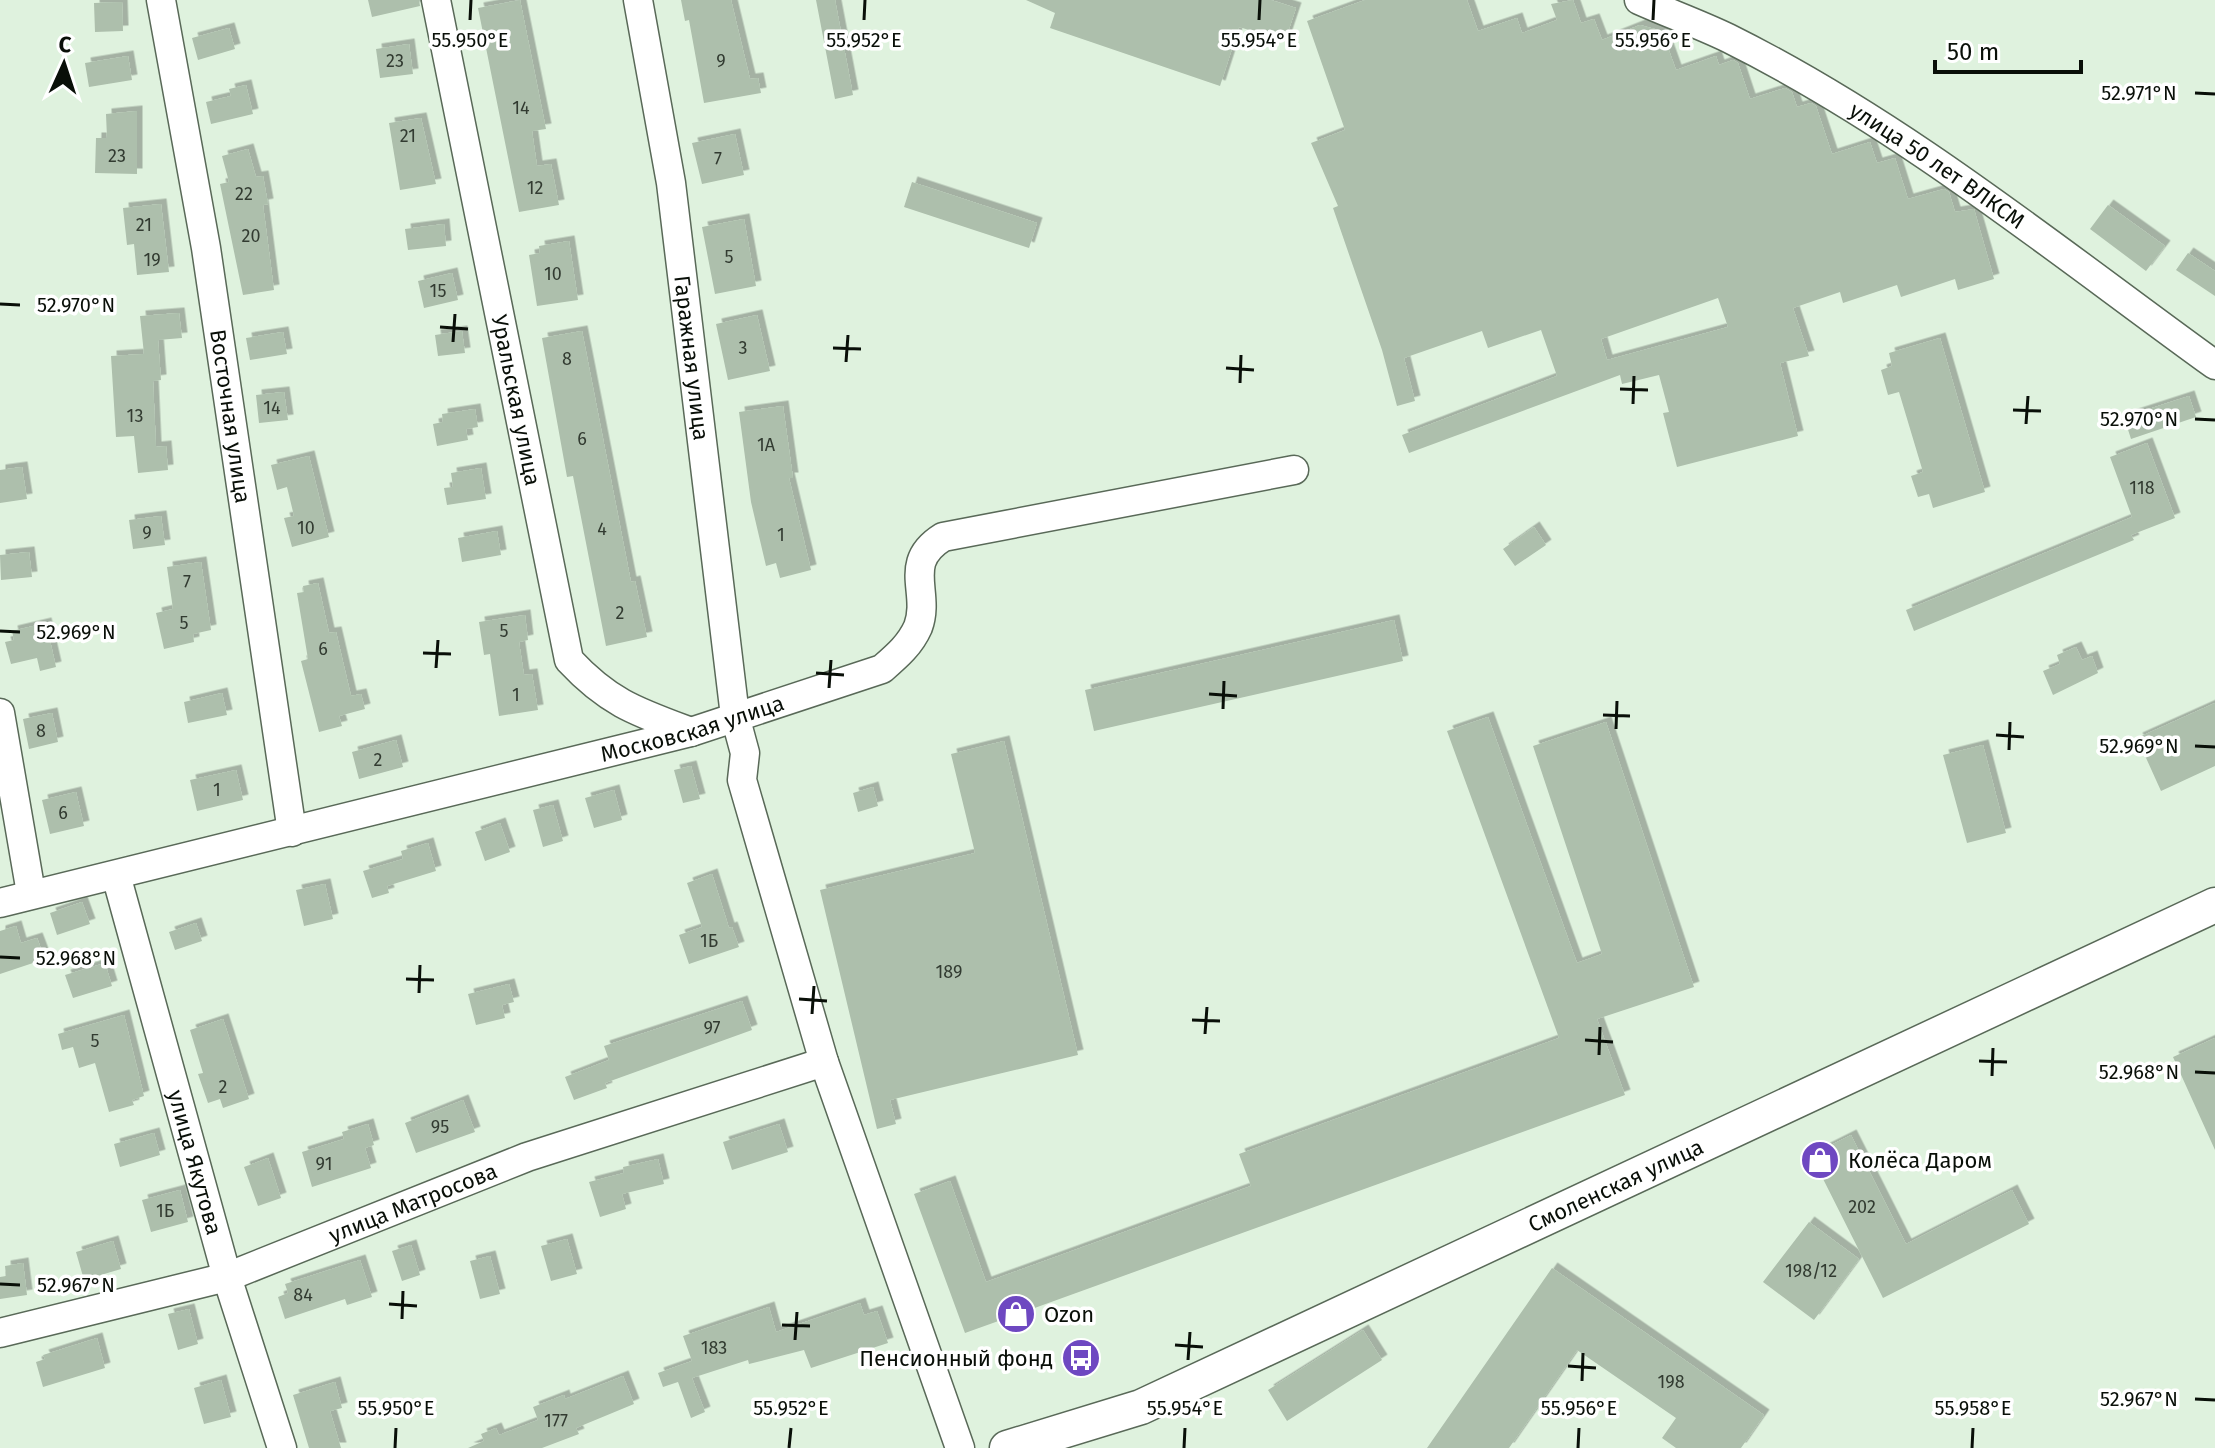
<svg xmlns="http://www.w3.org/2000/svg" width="2215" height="1448" font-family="'Fira Sans',sans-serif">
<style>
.building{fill:#adbfac;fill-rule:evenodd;filter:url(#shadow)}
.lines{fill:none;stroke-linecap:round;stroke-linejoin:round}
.minor-casing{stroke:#596958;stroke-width:31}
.major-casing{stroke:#596958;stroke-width:37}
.minor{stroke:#fff;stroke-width:28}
.major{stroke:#fff;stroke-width:34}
.ticks{fill:none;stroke:#090f08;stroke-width:3}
.labels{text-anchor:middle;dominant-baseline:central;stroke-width:7;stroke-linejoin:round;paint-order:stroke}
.number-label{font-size:18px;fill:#323b31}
.street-label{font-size:22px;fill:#090f08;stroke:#fff}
.poi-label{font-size:22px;fill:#090f08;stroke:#fff;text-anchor:start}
.ticks-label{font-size:20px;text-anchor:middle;fill:#090f08;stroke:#fff;stroke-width:7;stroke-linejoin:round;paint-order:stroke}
</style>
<defs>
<filter id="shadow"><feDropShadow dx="5.5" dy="-5.5" stdDeviation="0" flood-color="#0004"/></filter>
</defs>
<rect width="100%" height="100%" fill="#dff2de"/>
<!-- building -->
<path class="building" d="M368 0H419L420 6 372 17Z
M520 0 546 129 532 131 537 166 551 164 559 205 519 212 478 8Z
M681 0H731L750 79 758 78 761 93 704 103 689 20 685 21Z
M816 0H835L853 95 835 99Z
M1026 0H1271L1296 8 1285 41 1239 27 1220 86 1050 28 1055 13Z
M1365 0H1467L1478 31 1517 18 1522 33 1557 20 1551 4 1573 0 1581 23 1594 19 1602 40 1640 25 1662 31 1676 70 1716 56 1719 65 1733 60 1738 63 1750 99 1785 88 1792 92 1797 107 1811 103 1816 106 1832 154 1870 142 1877 163 1895 158 1908 199 1944 189 1949 192 1955 212 1974 209 1994 279 1958 290 1955 279 1901 297 1897 285 1843 303 1840 292 1793 308 1809 356 1780 363 1798 436 1677 467 1663 413 1669 412 1659 375 1622 384 1620 375 1409 453 1402 435 1557 376 1541 330 1488 348 1482 331 1404 358 1415 401 1397 406 1382 350 1333 208 1338 206 1311 143 1345 130 1307 21ZM1718 298 1728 327 1607 360 1601 339Z
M122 2 123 31 95 32 94 3Z
M229 28 235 49 198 60 192 38Z
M409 44 413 74 380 78 376 49Z
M128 56 132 80 89 87 85 63Z
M246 85 253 114 211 124 206 102 231 96 229 89Z
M137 111V174L95 173 96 138H107L106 114Z
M421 118 436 184 400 190 389 123Z
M735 134 744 175 702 184 692 143Z
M248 149 256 177 263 176 268 204 263 205 274 290 243 295 220 184 229 182 222 156Z
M912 182 1037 223 1029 248 904 207Z
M161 204 169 272 137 275 134 244 127 245 123 208Z
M2108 205 2165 246 2146 271 2090 229Z
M744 219 756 286 715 294 702 227Z
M444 224 446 246 408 250 405 229Z
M569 241 578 300 537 306 529 255 540 253 539 246Z
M2188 253 2215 271V296L2176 270Z
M452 273 458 300 424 308 418 281Z
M179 313 182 338 158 340 161 380 153 381 156 447 166 446 168 470 138 473 134 436 116 437 111 356 144 354 140 316Z
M757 315 770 371 728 380 716 324Z
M462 331 465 353 438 356 435 335Z
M582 331 631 582 635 581 647 637 606 646 573 476 567 477 542 338Z
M283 332 287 354 250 360 246 338Z
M1940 338 1985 492 1933 508 1929 494 1918 497 1911 476 1923 472 1899 392 1888 395 1881 370 1892 366 1889 353Z
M284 392 288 420 259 423 256 395Z
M2189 396 2196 417 2131 439 2124 417Z
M783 406 793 478H789L811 570 780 578 776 563 766 566 751 502 739 412Z
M475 409 478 427 466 429 468 440 437 446 433 424 443 422 442 414Z
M2147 443 2175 518 2131 535 2134 540 1914 631 1906 610 2132 517 2110 457Z
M309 456 329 537 292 547 284 518 294 516 287 487 277 490 271 465Z
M22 467 27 499 0 503V470Z
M481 468 486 499 447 505 444 488 453 487 451 473Z
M161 516 165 545 133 549 129 520Z
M1534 527 1546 545 1515 566 1503 549Z
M497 531 501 555 462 562 458 538Z
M29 552 32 577 1 580 0 555Z
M201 562 211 630 193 634 194 642 164 649 156 613 173 609 167 567Z
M318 583 329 633 336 632 351 696 361 694 365 709 339 716 342 726 319 732 301 661 308 659 297 593 304 592 303 586Z
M525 615 528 640 519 642 524 675 532 674 538 710 499 716 490 654 484 655 479 622Z
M1394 620 1403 661 1094 731 1085 690Z
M46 623 56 667 40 671 37 658 11 664 5 642 14 640 12 631Z
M2076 647 2082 660 2092 656 2098 673 2053 695 2043 671 2060 664 2057 655Z
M222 693 227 715 188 723 184 702Z
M2215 703V766L2161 791 2137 738Z
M52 713 58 742 29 749 23 719Z
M1488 717 1577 963 1602 954 1533 746 1606 722 1694 987 1597 1019 1625 1095 965 1333 914 1194 950 1181 986 1282 1251 1186 1239 1154 1559 1038 1447 731Z
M396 740 403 767 359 779 352 752Z
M1004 741 1078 1055 890 1100 896 1124 877 1129 820 890 975 853 951 754Z
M1983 745 2006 833 1967 843 1943 755Z
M691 766 700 799 683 803 674 770Z
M236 770 243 800 197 811 190 780Z
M873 787 878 806 858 812 853 793Z
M614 790 622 820 594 828 585 798Z
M76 792 84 826 50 834 42 800Z
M553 805 563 841 543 847 533 810Z
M500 823 510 852 485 861 475 832Z
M428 843 436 871 387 886 389 893 372 898 363 871 403 859 401 851Z
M712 874 729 928 732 927 739 947 689 964 679 935 702 927 687 883Z
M325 884 333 919 304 926 296 890Z
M82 902 90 924 57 935 50 913Z
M196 923 202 941 175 950 169 932Z
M16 926 21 943 37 938 45 959 0 974V931Z
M105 963 112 986 73 998 65 975Z
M509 984 514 1002 502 1005 505 1018 476 1025 468 994Z
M742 1001 752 1030 605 1083 607 1088 574 1100 565 1077 609 1060 604 1046Z
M124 1015 144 1096 132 1100 134 1105 109 1112 95 1063 79 1068 73 1047 62 1050 58 1034Z
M223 1019 249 1099 223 1108 220 1099 208 1103 198 1074 203 1073 190 1030Z
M2215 1038V1150L2173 1057Z
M463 1100 475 1132 416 1153 405 1123Z
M368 1124 374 1145 365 1148 371 1168 312 1187 302 1152 344 1139 342 1132Z
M779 1124 788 1152 732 1170 723 1142Z
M154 1133 160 1155 120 1167 114 1144Z
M1851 1135 1906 1244 2012 1190 2029 1224 1883 1298 1811 1155Z
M268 1158 281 1198 258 1206 244 1167Z
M658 1159 664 1184 622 1194 626 1209 600 1217 589 1182 624 1173 623 1167Z
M180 1190 188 1222 151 1232 142 1200Z
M1809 1222 1859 1259 1814 1320 1763 1282Z
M567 1239 577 1274 551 1281 541 1246Z
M113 1241 121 1269 84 1280 76 1252Z
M411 1245 420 1275 402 1281 392 1251Z
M490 1256 500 1294 480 1299 470 1261Z
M360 1260 372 1297 347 1305 345 1299 285 1319 278 1297 288 1293 285 1284Z
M23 1263 27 1295 0 1299V1277L6 1276 5 1266Z
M1552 1268 1764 1415 1741 1448H1676L1662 1438 1676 1418 1577 1350 1509 1448H1427Z
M860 1303 864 1315 877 1311 888 1343 811 1368 804 1350 749 1364 748 1360 692 1378 705 1412 691 1418 678 1382 663 1387 658 1373 692 1361 683 1336 769 1307 776 1332Z
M189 1309 198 1344 178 1350 168 1314Z
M1363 1330 1382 1360 1287 1421 1268 1390Z
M97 1338 105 1368 43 1387 36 1362 45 1359 43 1355Z
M623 1376 634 1404 576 1428 579 1434 542 1448H468L484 1441 481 1434 496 1428 499 1435 538 1420 533 1407 564 1395 565 1399Z
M221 1380 231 1417 204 1424 194 1388Z
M335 1382 342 1408 330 1411 341 1448H309L293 1395Z"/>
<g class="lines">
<!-- minor casing -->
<g class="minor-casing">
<g id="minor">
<path id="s1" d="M161 0 206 248 292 832"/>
<path id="s2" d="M436 0 569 660C609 703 637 712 691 732"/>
<path id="s3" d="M638 0 671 183 735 716 745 753 742 780 824 1062 960 1448"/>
<path id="s4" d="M1639 0C1668 13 1699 24 1728 38 1903 125 2057 251 2215 365"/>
<path d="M0 713 31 893"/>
<path id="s5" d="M116 875 227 1277 282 1448"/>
<path id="s6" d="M0 903 691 732 882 669C897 656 910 645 918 627 931 592 901 563 943 537L1294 470"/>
<path id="s7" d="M0 1333 227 1277 527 1157 824 1062"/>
</g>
</g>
<!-- major casing -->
<g class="major-casing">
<g id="major">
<path id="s8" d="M1007 1448 1141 1407 2215 905"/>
</g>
</g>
<!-- minor -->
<use href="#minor" class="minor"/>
<!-- major -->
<use href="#major" class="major"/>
</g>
<!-- ticks -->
<path class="ticks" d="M470 20 471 0M864 20 865 0M1259 20 1260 0M1653 20 1654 0M2195 93 2215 94M0 304 20 305M440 327 468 329M453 342 455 314M833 348 861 349M846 362 848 335M1226 368 1254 370M1240 383 1241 355M1620 389 1648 390M1633 404 1634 376M2013 410 2041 411M2195 419 2215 420M2026 424 2028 396M0 631 20 632M423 653 451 654M436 668 438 640M816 673 844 675M829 688 831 660M1209 694 1237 696M1223 709 1224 681M1603 715 1630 716M1616 729 1617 701M1996 735 2024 737M2195 746 2215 747M2009 750 2010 722M0 957 20 958M406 979 434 980M419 993 420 965M799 999 827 1001M812 1014 814 986M1192 1020 1220 1021M1205 1034 1207 1007M1585 1040 1613 1042M1599 1055 1600 1027M1979 1061 2007 1062M2195 1072 2215 1073M1992 1076 1993 1048M0 1284 20 1285M389 1304 417 1306M402 1319 403 1291M782 1325 810 1326M795 1340 797 1312M1175 1345 1203 1347M1188 1360 1190 1332M1568 1366 1596 1368M1582 1381 1583 1353M2195 1399 2215 1400M395 1448 396 1428M789 1448 791 1428M1184 1448 1185 1428M1578 1448 1579 1428M1972 1448 1973 1428"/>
<!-- icons -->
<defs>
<g id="shop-disc" transform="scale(2)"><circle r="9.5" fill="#6e48c1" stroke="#fff"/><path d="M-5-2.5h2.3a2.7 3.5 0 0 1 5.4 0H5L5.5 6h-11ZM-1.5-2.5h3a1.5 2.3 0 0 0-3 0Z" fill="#fff"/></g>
<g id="bus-disc" transform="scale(2)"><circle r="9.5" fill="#6e48c1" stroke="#fff"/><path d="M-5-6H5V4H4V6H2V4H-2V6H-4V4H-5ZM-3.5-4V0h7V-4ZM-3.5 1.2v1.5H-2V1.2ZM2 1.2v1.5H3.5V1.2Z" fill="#fff"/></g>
</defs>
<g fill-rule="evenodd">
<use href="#shop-disc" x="1820" y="1160"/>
<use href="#shop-disc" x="1016" y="1314"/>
<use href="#bus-disc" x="1081" y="1358"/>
</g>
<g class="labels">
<!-- number labels -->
<g class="number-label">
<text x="395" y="61">23</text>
<text x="721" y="61">9</text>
<text x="521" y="108">14</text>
<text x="408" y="136">21</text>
<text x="117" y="156">23</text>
<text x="718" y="159">7</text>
<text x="535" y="188">12</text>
<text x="244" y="194">22</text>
<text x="144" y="225">21</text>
<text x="251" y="236">20</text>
<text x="729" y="257">5</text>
<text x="152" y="260">19</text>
<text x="553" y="274">10</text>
<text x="438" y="291">15</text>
<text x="743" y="348">3</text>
<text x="567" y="359">8</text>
<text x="272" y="408">14</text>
<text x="135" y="416">13</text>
<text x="582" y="439">6</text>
<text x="766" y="445">1А</text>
<text x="2142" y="488">118</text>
<text x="306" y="528">10</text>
<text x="602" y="529">4</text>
<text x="147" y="533">9</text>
<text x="781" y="535">1</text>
<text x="187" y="582">7</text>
<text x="620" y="613">2</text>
<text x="184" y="623">5</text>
<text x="504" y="631">5</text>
<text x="323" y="649">6</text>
<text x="516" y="695">1</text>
<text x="41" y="731">8</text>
<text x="378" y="760">2</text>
<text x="217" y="790">1</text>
<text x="63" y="813">6</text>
<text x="709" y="941">1Б</text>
<text x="949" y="972">189</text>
<text x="712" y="1028">97</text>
<text x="95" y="1041">5</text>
<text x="223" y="1087">2</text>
<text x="440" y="1127">95</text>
<text x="324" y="1164">91</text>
<text x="1862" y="1207">202</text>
<text x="165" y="1211">1Б</text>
<text x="1811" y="1271">198/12</text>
<text x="303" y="1295">84</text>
<text x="714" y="1348">183</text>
<text x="1671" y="1382">198</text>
<text x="556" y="1421">177</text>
</g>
<!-- street labels -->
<g class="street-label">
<text stroke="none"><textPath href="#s4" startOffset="342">улица 50 лет ВЛКСМ</textPath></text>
<text stroke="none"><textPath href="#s3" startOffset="362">Гаражная улица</textPath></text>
<text stroke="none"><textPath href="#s2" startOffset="408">Уральская улица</textPath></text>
<text stroke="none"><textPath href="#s1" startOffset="422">Восточная улица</textPath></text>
<text stroke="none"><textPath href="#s6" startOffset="714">Московская улица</textPath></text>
<text stroke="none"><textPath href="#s5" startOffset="298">улица Якутова</textPath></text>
<text stroke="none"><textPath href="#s8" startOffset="664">Смоленская улица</textPath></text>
<text stroke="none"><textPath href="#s7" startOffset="434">улица Матросова</textPath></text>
</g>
<!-- poi labels -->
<g class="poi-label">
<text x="1848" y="1160">Колёса Даром</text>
<text x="1044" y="1314">Ozon</text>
<text x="1053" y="1358" text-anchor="end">Пенсионный фонд</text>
</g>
</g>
<g class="ticks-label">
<text x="470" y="47">55.950°E</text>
<text x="864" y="47">55.952°E</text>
<text x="1259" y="47">55.954°E</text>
<text x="1653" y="47">55.956°E</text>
<text x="2139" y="100">52.971°N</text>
<text x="76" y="312">52.970°N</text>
<text x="2139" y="426">52.970°N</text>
<text x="76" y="639">52.969°N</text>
<text x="2139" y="753">52.969°N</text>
<text x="76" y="965">52.968°N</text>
<text x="2139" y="1079">52.968°N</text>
<text x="76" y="1292">52.967°N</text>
<text x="2139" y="1406">52.967°N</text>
<text x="396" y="1415">55.950°E</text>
<text x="791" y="1415">55.952°E</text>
<text x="1185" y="1415">55.954°E</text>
<text x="1579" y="1415">55.956°E</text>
<text x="1973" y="1415">55.958°E</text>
</g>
<!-- north arrow -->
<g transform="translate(64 64) rotate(3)" stroke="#ffffff" stroke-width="6" paint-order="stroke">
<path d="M0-6L14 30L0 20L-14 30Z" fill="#090f08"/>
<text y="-12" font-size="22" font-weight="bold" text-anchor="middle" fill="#090f08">С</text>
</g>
<!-- scale -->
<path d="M1935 60v12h146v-12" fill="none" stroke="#090f08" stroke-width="4"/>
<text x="1947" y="60" font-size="24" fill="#090f08" stroke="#ffffff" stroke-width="6" paint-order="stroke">50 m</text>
</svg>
